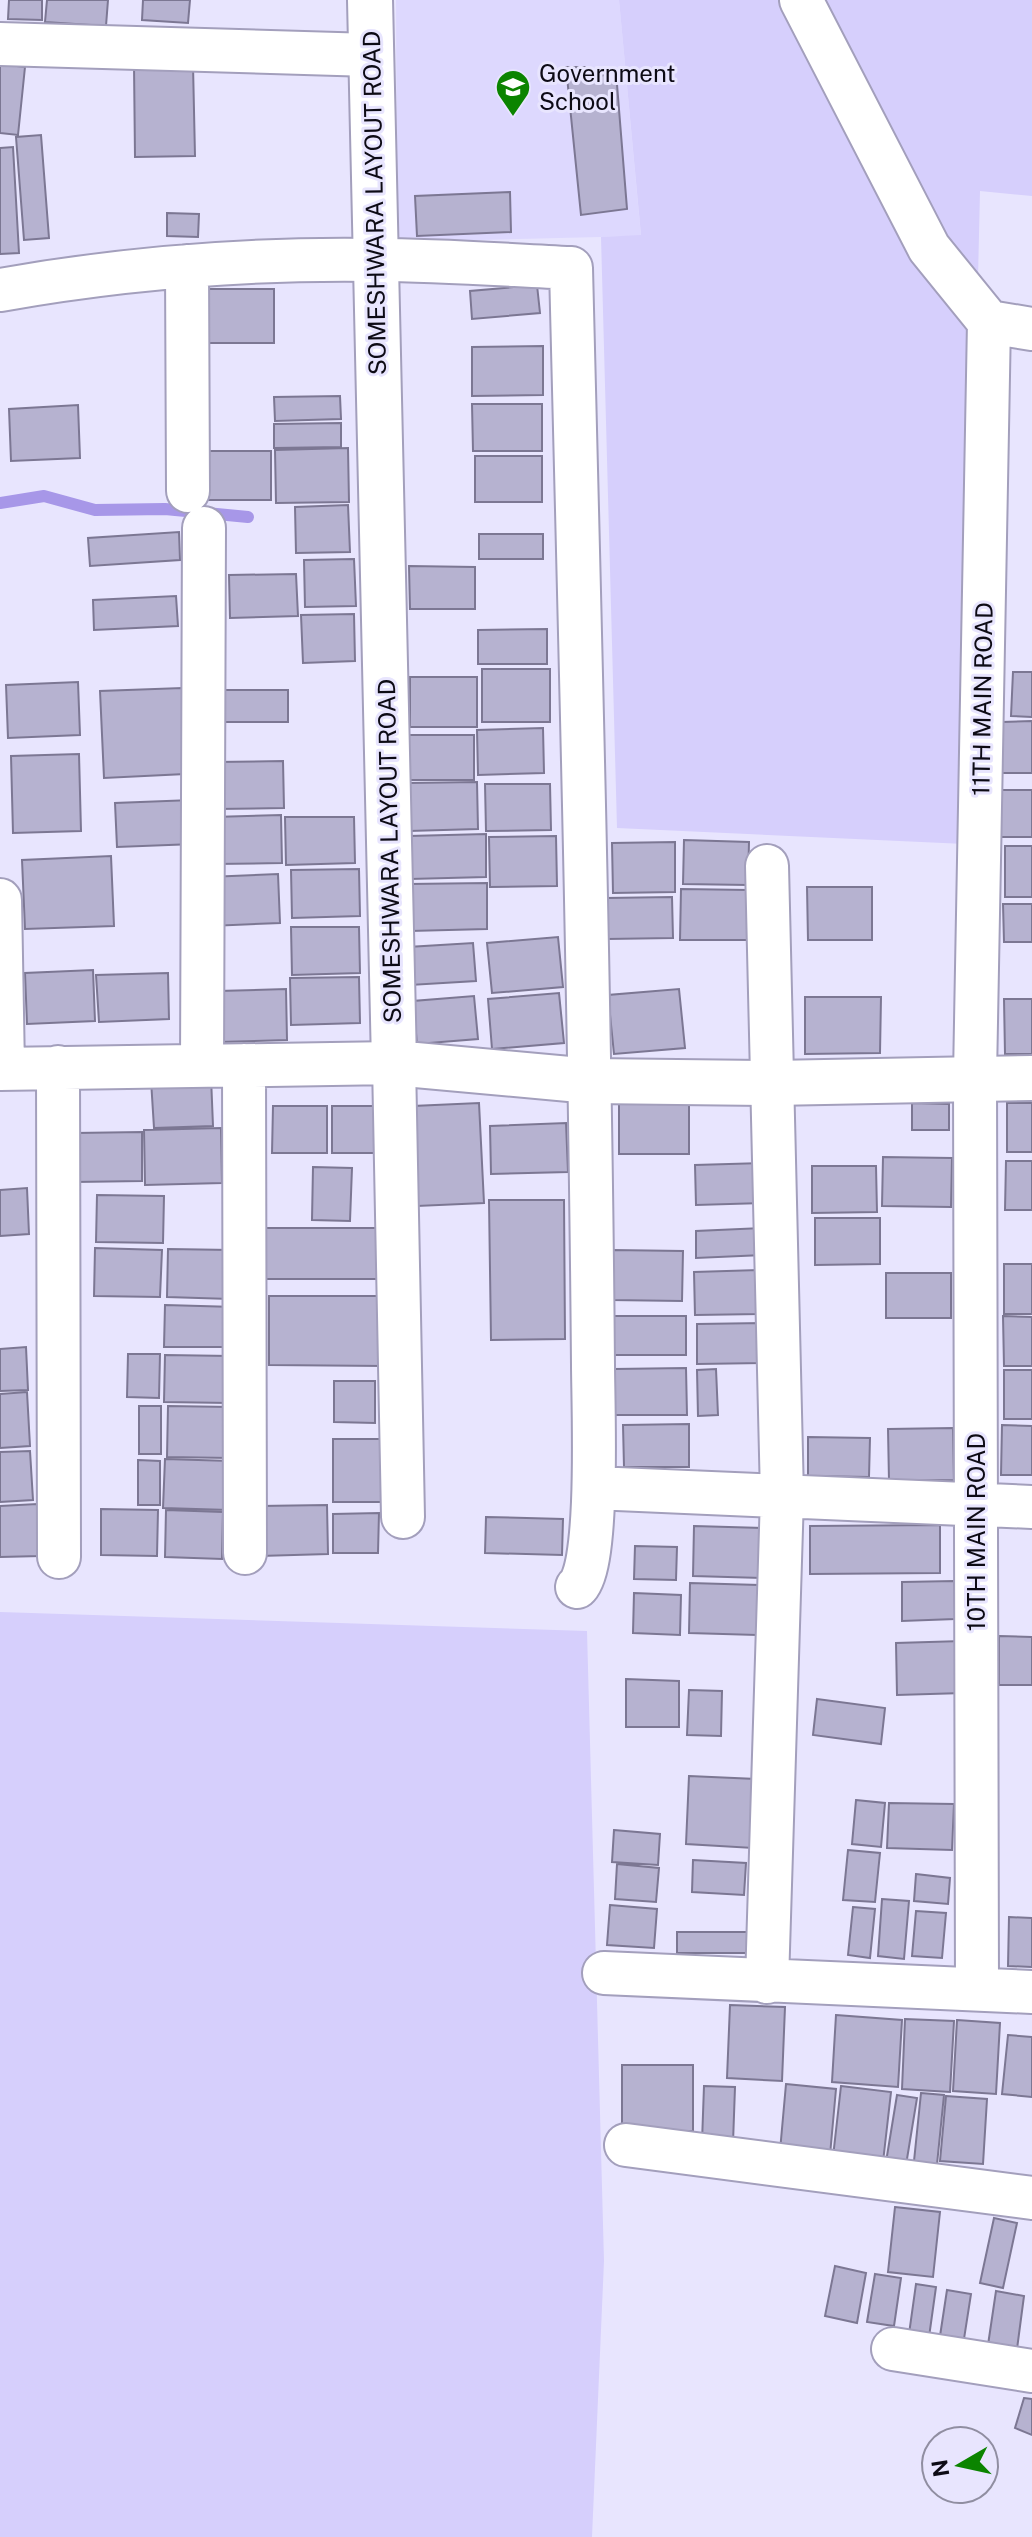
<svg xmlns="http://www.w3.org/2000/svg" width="1032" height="2537" font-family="'Public Sans',sans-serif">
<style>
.built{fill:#ddd8fe}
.green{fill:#d6cffc}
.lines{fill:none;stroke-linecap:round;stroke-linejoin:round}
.stream{stroke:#a797e8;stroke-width:12}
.building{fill:#b6b2d0;stroke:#7c7793;stroke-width:2}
.minor-casing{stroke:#a39fbc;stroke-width:46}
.tertiary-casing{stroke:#a39fbc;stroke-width:48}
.minor{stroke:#fff;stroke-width:42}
.tertiary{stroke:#fff;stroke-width:44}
.labels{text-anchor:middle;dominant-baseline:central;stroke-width:6;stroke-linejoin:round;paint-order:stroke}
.poi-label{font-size:24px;fill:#0d0b15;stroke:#e8e5fe;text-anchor:start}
.street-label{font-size:24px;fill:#0d0b15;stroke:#e8e5fe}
</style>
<rect width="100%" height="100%" fill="#e8e5fe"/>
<!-- built -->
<path class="built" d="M396 0H619L641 236 397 242Z"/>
<!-- green -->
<path class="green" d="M619 0H1032V196L980 191 965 844 617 828 601 237 641 235Z
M0 1612 587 1631 604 2261 592 2537H0Z"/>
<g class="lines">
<!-- stream -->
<path class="stream" d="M0 503 44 496 95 510 165 509 248 517"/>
</g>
<!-- building -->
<path class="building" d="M9 0H42V20L8 19Z
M47 0H108L106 26 45 22Z
M143 0H190L188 23 142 20Z
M0 64 25 67 18 135 0 133Z
M134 65H193L195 156 135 157Z
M566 67H585L589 79 616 72 627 209 581 215Z
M41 135 49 238 24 240 16 137Z
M13 147 19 253 0 254V148Z
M510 192 511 232 417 236 415 196Z
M167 213 199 214 198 237 167 236Z
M537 285 540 313 472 319 470 291Z
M205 289H274V343H205Z
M543 346V395L472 396V347Z
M340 396 341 419 275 421 274 397Z
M472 404H542V451H473Z
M78 405 80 458 11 461 9 409Z
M341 423V447L274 448V424Z
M348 448 349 502 276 503 275 450Z
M203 451H271V500H204Z
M475 456H542V502H475Z
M348 505 350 552 296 553 295 507Z
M179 532 180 560 90 566 88 538Z
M479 534H543V559H479Z
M354 559 356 606 305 607 304 560Z
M409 566 475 567V609H410Z
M296 574 298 616 230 618 229 575Z
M176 596 178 626 94 630 93 600Z
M354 614 355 661 303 663 301 615Z
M547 629V664H478V630Z
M482 669H550V722H482Z
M1013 672H1032V717L1011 716Z
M410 677H477V727H410Z
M78 682 80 735 8 738 6 685Z
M182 688 185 774 104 778 100 691Z
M218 690H288V722H218Z
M1032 721V773H1002V722Z
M543 728 544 773 478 775 477 730Z
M408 735H474V780H408Z
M79 754 81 831 13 833 11 756Z
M283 761 284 808 216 809 215 762Z
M477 782 478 829 409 831 408 783Z
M485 784H550L551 830 486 831Z
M1000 790H1032V837H999Z
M192 800 194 844 117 847 115 803Z
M281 815 282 863 214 864 213 817Z
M285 817H354L355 863 286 865Z
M486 834V877L410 879 409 836Z
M556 836 557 886 490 887 489 837Z
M684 840 749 842 748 885 683 884Z
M675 842V892L613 893 612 843Z
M1005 846H1032V897H1005Z
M111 856 114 926 25 929 22 860Z
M359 869 360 916 292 918 291 870Z
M278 874 280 923 210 926 208 877Z
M487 883V929L410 931 409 884Z
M807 887H872V940H808Z
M681 889 749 890V940H680Z
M672 897 673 938 607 939 606 898Z
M1003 904H1032V942H1004Z
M291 927H359L360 973 292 975Z
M558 937 563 987 492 993 487 943Z
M473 943 476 981 410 985 408 947Z
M93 970 95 1021 27 1024 25 973Z
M168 973 169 1019 99 1022 96 975Z
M359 977 360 1023 291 1025 290 978Z
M286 989 287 1040 219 1042 218 991Z
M679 989 685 1048 614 1054 608 995Z
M559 993 564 1043 492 1049 488 999Z
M474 996 478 1039 417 1044 413 1001Z
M805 997H881L880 1053 805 1054Z
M1004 999H1032V1054H1005Z
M211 1077 213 1126 154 1128 151 1080Z
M479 1103 484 1203 417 1206 413 1106Z
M912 1103 949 1104V1130H912Z
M1007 1103H1032V1152H1007Z
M619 1104H689V1154H619Z
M273 1106H327V1153H272Z
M332 1106H382V1153H332Z
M566 1123 568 1172 491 1174 490 1126Z
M221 1128 222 1183 145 1185 144 1130Z
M142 1132V1181L75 1182V1133Z
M883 1157 952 1158 951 1207 882 1206Z
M1006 1161H1032V1210H1005Z
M763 1163 764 1203 696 1205 695 1165Z
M812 1166H876L877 1212 812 1213Z
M313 1167 352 1168 350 1221 312 1220Z
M27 1188 29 1234 0 1236V1190Z
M97 1195 164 1196 163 1243 96 1242Z
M489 1200H564L565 1339 491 1340Z
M815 1218H880V1264L815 1265Z
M265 1228H377V1279H266Z
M762 1228 763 1255 696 1258V1231Z
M95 1248 162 1250 160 1297 94 1296Z
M168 1249 231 1250 230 1299 167 1297Z
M612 1250 683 1251 682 1301 611 1300Z
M1004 1264H1032V1314H1004Z
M759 1270 760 1314 695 1315 694 1272Z
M886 1273H951V1318H886Z
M269 1296H384V1366L269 1365Z
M165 1305 235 1307 234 1347H164Z
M613 1316H686V1355H614Z
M1003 1316 1032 1317V1366H1004Z
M764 1323 765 1363 697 1364V1324Z
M26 1347 28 1390 0 1391V1349Z
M128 1354H160L159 1398 127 1397Z
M165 1355 230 1356 229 1403 164 1402Z
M686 1368 687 1415H614V1369Z
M716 1369 718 1415 698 1416 697 1370Z
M1004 1370H1032V1419H1004Z
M334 1381H375V1423L334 1422Z
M27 1392 30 1446 0 1448V1394Z
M139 1406H161V1454H139Z
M168 1406 231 1407 230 1458 167 1457Z
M689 1424V1467H624L623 1425Z
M1002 1425 1032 1426V1475H1001Z
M953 1428 954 1480 889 1481 888 1429Z
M808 1437 870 1438 869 1477 808 1476Z
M333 1439H382V1502H333Z
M30 1451 33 1500 0 1502V1452Z
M165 1459 231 1461 229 1510 163 1508Z
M138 1460 160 1461V1505H138Z
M37 1504 40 1556 0 1557V1506Z
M327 1505 328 1554 260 1556 259 1506Z
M101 1509 158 1510 157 1556 101 1555Z
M166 1510 223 1512 222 1559 165 1557Z
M379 1513 378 1553H333V1514Z
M486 1517 563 1519 562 1555 485 1553Z
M940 1525V1573L810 1574V1526Z
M694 1526 763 1528 762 1578 693 1576Z
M635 1546 677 1547 676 1580 634 1579Z
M954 1581 955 1619 902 1621V1582Z
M690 1583 759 1585 757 1635 689 1633Z
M634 1593 681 1595 680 1635 633 1633Z
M999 1636 1032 1637V1685H999Z
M962 1641 963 1693 897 1695 896 1643Z
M626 1679 679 1681V1727H626Z
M689 1690 722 1691 721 1736 687 1735Z
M817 1699 885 1708 881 1744 813 1735Z
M689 1776 756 1779 753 1848 686 1844Z
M856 1800 885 1803 881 1847 852 1844Z
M889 1803 954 1804 952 1850 887 1848Z
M614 1830 660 1834 658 1865 612 1862Z
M848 1850 880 1853 875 1902 843 1900Z
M693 1860 746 1863 744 1895 692 1892Z
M617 1864 659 1868 656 1902 615 1899Z
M916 1874 950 1878 948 1904 914 1901Z
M882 1899 909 1901 904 1959 878 1956Z
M610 1905 657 1909 654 1948 607 1945Z
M853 1907 875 1909 870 1958 848 1955Z
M916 1911 946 1913 942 1958 912 1956Z
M1009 1917 1032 1918V1967L1008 1966Z
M677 1932H748V1953H677Z
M730 2005 785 2007 782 2081 727 2078Z
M836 2015 902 2020 898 2087 832 2082Z
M905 2019 954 2021 950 2092 902 2089Z
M957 2020 1000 2023 996 2094 953 2091Z
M1008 2035 1032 2037V2097L1002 2094Z
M622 2065H693V2131H622Z
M786 2084 836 2089 830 2155 780 2151Z
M704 2086 735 2087 733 2143 702 2142Z
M841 2086 891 2092 883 2162 833 2157Z
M921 2093 944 2095 936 2174 913 2171Z
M897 2095 917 2098 906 2165 886 2162Z
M946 2096 987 2099 983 2164 940 2161Z
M895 2207 940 2212 933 2277 888 2272Z
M994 2218 1017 2223 1003 2288 980 2283Z
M835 2266 866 2273 857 2323 825 2316Z
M875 2274 901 2278 894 2326 867 2322Z
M916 2284 936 2287 929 2337 909 2334Z
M947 2290 971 2294 964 2339 940 2336Z
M996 2291 1024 2296 1017 2349 988 2345Z
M1024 2398 1032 2399V2435L1015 2428Z"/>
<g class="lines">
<!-- minor casing -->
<g class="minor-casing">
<path id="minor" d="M801 0 929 248 989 322 1032 329
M0 44 371 55
M187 266 188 491
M0 290C124 268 250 258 376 260 441 260 506 265 571 268 580 633 590 999 593 1365 593 1401 600 1568 577 1587
M0 900 3 1069
M244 1065 245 1553
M202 1066 204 528
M58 1067 59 1557
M0 1069 394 1063 403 1517
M594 1488 1032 1507
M604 1973 1032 1992
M767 1982 782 1496 767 866
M977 1988 975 1076 989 322
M626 2145 1032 2198
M893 2349 1032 2371"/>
</g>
<!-- tertiary casing -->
<g class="tertiary-casing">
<path id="tertiary" d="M370 0 394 1063 591 1081 773 1083 1032 1078"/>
</g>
<!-- minor -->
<use href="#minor" class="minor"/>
<!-- tertiary -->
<use href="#tertiary" class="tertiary"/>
</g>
<!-- icons -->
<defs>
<g id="school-pin" transform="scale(1.8)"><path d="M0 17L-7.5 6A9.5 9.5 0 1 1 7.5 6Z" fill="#0b8400" stroke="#e8e5fe"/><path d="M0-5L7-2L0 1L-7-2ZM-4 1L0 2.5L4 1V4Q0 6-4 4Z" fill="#fff"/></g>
</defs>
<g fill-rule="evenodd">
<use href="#school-pin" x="513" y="87"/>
</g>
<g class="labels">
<!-- poi labels -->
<g class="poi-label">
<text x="539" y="73">Government<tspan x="539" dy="28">School</tspan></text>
</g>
<!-- street labels -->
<g class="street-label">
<text transform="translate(374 203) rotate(-91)">SOMESHWARA LAYOUT ROAD</text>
<text transform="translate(982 699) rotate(-89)">11TH MAIN ROAD</text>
<text transform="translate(389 851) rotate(-91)">SOMESHWARA LAYOUT ROAD</text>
<text transform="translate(976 1532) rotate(-90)">10TH MAIN ROAD</text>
</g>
</g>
<!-- north arrow -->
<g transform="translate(960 2465) rotate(261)"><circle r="38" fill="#e8e5fe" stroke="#908ea1" stroke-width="2"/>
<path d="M0-6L14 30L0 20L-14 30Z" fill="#0b8400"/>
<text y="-12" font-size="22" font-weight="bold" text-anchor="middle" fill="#0d0b15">N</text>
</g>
</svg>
